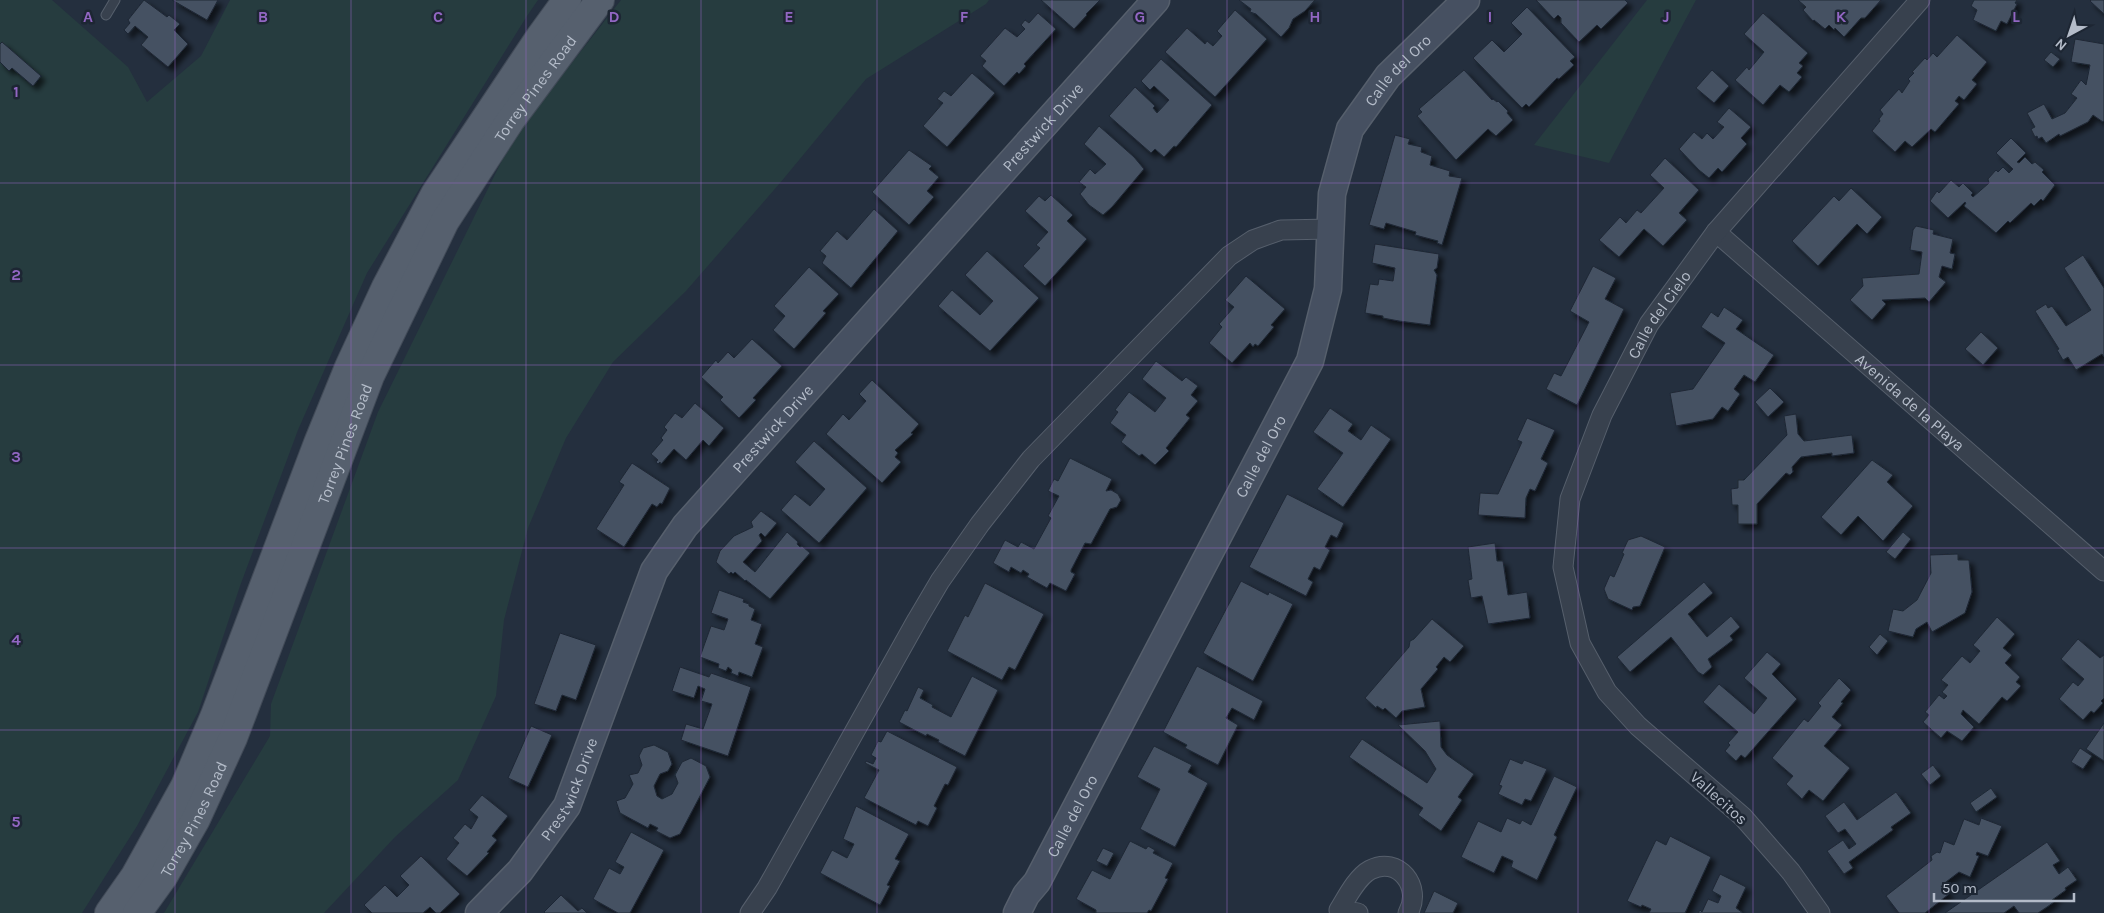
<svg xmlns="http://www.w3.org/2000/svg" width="2104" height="913" font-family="Karla,sans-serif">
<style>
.green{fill:#263c3f}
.building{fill:#455162;stroke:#1f2835;filter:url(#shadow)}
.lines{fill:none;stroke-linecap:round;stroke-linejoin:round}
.lane-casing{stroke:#565f6c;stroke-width:11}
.street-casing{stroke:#565f6c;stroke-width:21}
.secondary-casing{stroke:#565f6c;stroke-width:29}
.primary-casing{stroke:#414a57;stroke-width:30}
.lane{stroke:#38414e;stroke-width:9}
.street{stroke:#38414e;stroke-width:19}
.secondary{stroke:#465061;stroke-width:26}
.primary{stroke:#56606e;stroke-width:28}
.grid{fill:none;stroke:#9266c3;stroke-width:1;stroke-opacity:0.55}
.labels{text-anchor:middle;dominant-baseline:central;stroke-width:5;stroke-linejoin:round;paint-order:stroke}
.street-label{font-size:16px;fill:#b4bcc9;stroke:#1d2633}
.grid-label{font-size:16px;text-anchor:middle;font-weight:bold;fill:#9266c3;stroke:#1d2633;stroke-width:5;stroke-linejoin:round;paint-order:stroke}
</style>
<defs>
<filter id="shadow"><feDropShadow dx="4.5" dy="4.5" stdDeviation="2.5" flood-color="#0009"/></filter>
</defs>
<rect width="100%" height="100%" fill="#242f3e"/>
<!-- green -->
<path class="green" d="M0 0H52L128 67 147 102 201 56 230 0H538L527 16 367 273 298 430 240 586 198 712 137 826 82 913H0Z
M621 0H989L986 4 866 79 780 183 686 291 613 362 566 438 528 528 504 620 496 696 458 780 395 837 324 913H164L270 736 271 704 378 412 513 138Z
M1647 0H1696L1609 163 1534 145Z"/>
<!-- building -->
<path class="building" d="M144 0 167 17 169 15 180 24 174 30 188 44 168 67 141 45 148 37 135 26 128 34 124 30 130 23 128 20Z
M172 0H218L207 20Z
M1041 0H1100L1086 14 1087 15 1074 29Z
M1239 0H1315L1305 11 1293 19 1289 28 1281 37 1256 14 1250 12 1251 9Z
M1536 0H1625L1628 3 1601 29 1597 25 1579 42 1561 23V18L1558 15 1554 19Z
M1798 0H1881L1865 18H1861L1844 37 1835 28 1834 30 1829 25 1825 29 1814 20 1813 21 1803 10 1806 7Z
M1974 0H2017L2015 3 2017 4 2007 24 2001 21 1996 31 1973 20 1977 10 1971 6Z
M2091 0H2104V14L2090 1Z
M1527 7 1575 57 1570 61 1574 65 1559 79 1557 78 1529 107 1526 104 1522 108 1473 58 1492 40 1504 52 1522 34 1511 23Z
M1235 10 1267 39 1215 97 1165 52 1187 28 1205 44 1207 41 1213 46 1222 36 1217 31Z
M1038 13 1056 29 1024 64 1026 66 1019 74 1017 72 1004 86 982 66 986 61 980 56 1005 28 1017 37 1025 29 1021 25 1025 20 1029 23Z
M1763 13 1808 53 1799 63 1803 66 1797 73 1802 77 1789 92 1780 85 1763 105 1735 80 1747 67 1749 70 1764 52 1744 34Z
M1957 35 1987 62 1972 80 1977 84 1964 100 1959 96 1955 101 1959 104 1935 132 1931 129 1912 147 1905 141 1895 152 1872 131 1880 121 1879 119 1883 114 1880 110 1899 89 1902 93 1910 81 1908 79 1914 73 1912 72 1925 58 1927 60 1933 53 1937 57Z
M2075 39 2104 44V121L2103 122 2093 115 2088 122 2060 136 2059 134 2046 143 2042 137 2038 139 2037 136 2035 137 2031 129 2035 127 2027 113 2044 104 2052 119 2065 113 2077 98 2071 94 2081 80 2086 85 2090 65 2071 62Z
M2 42 41 76 33 86 12 68 9 71 0 62V44Z
M2051 52 2060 59 2053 67 2044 60Z
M1161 59 1212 105 1176 147 1174 146 1164 157 1155 149 1151 153 1109 116 1135 87 1155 106 1153 108 1157 113 1169 100 1154 86 1150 90 1141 81Z
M1464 70 1492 100 1493 99 1497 102 1498 101 1508 111 1507 113 1513 120 1496 136 1488 129 1456 160 1417 116 1422 112 1419 109Z
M1712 70 1729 86 1714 103 1696 88Z
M972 73 995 93 947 147 923 126 943 103 937 99 944 91 951 96Z
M1729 108 1751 127 1741 138 1747 144 1722 172 1718 168 1709 178 1699 170 1679 149 1694 132 1702 139 1707 133 1713 139 1724 127 1717 122Z
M1099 126 1134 157 1144 169 1112 207 1103 215 1089 205 1080 194 1086 187 1079 182 1090 169 1095 174 1106 164 1084 144Z
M1395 135 1410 139 1408 144 1422 147 1421 152 1432 156 1430 165 1450 171 1449 176 1462 178 1442 245 1437 243 1438 241 1415 235 1416 232 1386 223 1384 229 1369 225Z
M2011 138 2026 153 2017 162 2019 163 2025 157 2032 164 2035 162 2044 170 2042 172 2055 185 2043 201 2041 199 2034 206 2031 203 2010 223 2008 221 1996 233 1964 206 1966 203 1965 202 1948 218 1930 201 1937 191 1939 193 1951 180 1959 187 1963 183 1973 193 1971 195 1973 197 1989 183 1988 179 1996 170 1998 172 2003 167 2009 173 2013 169 1996 153Z
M909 150 932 166 929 169 939 177 927 191 934 197 909 225 872 192Z
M1665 158 1699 190 1679 213 1687 220 1663 246 1644 229 1619 257 1599 240 1620 217 1626 223 1637 210 1641 213 1664 188 1650 175Z
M1851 188 1882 217 1867 234 1857 224 1818 266 1792 241 1834 196 1839 201Z
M1051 195 1073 215 1067 221 1087 239 1045 286 1023 266 1040 248 1036 245 1048 232 1025 211 1039 196 1045 201Z
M874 209 898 231 851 288 822 263 826 256 820 251 837 231 847 240Z
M1916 226 1934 230 1933 234 1953 239 1950 253 1955 254 1952 269 1942 266 1939 277 1946 282 1929 302 1925 298 1882 300 1886 304 1872 320 1850 300 1863 286 1862 278 1919 274 1922 252 1910 250 1913 230Z
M1375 244 1439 254 1437 268 1434 270 1437 275 1430 325 1399 321 1383 318V316L1365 313 1370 284 1378 285 1379 279 1393 281 1395 268 1372 263Z
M987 251 1039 298 990 351 938 306 952 290 980 315 993 301 965 275Z
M2083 255 2104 288V357L2102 354 2076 370 2068 357 2063 360 2057 350 2059 349 2035 311 2046 304 2048 308 2052 306 2066 326 2091 310 2064 268Z
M1593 266 1616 278 1605 299 1624 309 1577 405 1546 389 1554 373 1561 376 1589 322 1570 311Z
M809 267 839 294 823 311 826 313 794 349 773 330 785 316 774 306Z
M1246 276 1285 309 1271 325 1274 327 1258 346 1255 344 1253 347 1250 343 1232 363 1209 343 1222 327 1219 324 1234 307 1225 300Z
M1724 307 1743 320 1736 329 1774 355 1755 382 1744 375 1734 389 1740 394 1728 411 1722 407 1713 419 1676 426 1670 393 1693 389 1725 343 1701 327 1711 312 1718 317Z
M1981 332 1998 348 1983 365 1965 349Z
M752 339 782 366 753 398 756 400 739 418 720 400 723 397 701 377 716 360 718 363 728 352 734 358Z
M1156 361 1182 381 1186 377 1198 386 1191 395 1198 401 1186 415 1190 418 1166 448 1169 451 1155 465 1142 454 1139 456 1121 442 1126 435 1110 423 1118 412 1115 410 1129 392 1155 412 1166 398 1142 379Z
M872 380 919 424 911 433 913 434 895 450 898 453 895 457 901 462 882 483 826 434 843 414 849 420 866 401 859 394Z
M1770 388 1784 402 1768 417 1755 402Z
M695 403 724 428 709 446 703 440 686 460 674 449 661 464 660 462 658 464 656 462 658 460 651 454 663 440 661 438 667 430 664 427 675 413 682 418Z
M1330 408 1353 424 1348 431 1361 440 1371 425 1391 439 1343 507 1317 489 1343 453 1313 432Z
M1796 414 1798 434 1804 441 1852 435 1854 453 1832 456V453L1801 457 1792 467 1793 472 1790 475 1786 473 1757 504V524H1738V505H1732L1731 489 1738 488V480H1744L1787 435 1784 416Z
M1527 418 1555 430 1541 459 1548 463 1535 491 1530 489 1526 498 1525 518 1478 515 1480 493 1498 494 1522 442 1517 440Z
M814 441 867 488 819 543 781 510 795 494 810 506 825 489 795 462Z
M1070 458 1112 479 1106 491 1111 490 1118 494 1121 500 1117 507 1110 509 1091 544 1085 543 1071 570V572L1075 574 1066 591 1050 583 1047 588 1027 577 1029 574 1023 570 1021 573 1011 567 1009 572 993 563 1005 540 1018 547 1021 542 1034 549 1051 518 1048 516 1059 496 1048 491 1054 479 1058 481Z
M1872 460 1893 475 1887 482 1913 506 1883 541 1858 516 1841 535 1821 517Z
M632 463 670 488 662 504 660 503 657 507 652 504 624 547 596 529 624 485 619 482Z
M1287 494 1344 523 1337 538 1331 535 1325 547 1330 550 1320 570 1314 567 1308 579 1313 582 1306 596 1249 567Z
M761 511 777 523 765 537 761 533 759 535 762 541 743 562 755 572 787 532 798 542 797 544 800 547 802 546 810 553 770 599 746 580 745 581 735 572 733 574 731 572 729 574 716 562 720 551 734 536 753 527 751 522Z
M1903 532 1911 539 1895 559 1886 552Z
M1641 536 1665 547 1640 606 1633 607 1632 610 1608 599 1604 589 1610 575 1614 577 1624 554 1622 553 1628 540Z
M1495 543 1497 561H1503L1508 595 1527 592 1530 618 1488 624 1482 596 1471 598 1468 580 1472 579 1468 547Z
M1958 554V560H1969L1972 592 1965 613 1932 632 1927 622 1916 629 1913 637 1888 631 1893 609 1903 611 1917 600 1931 573 1930 555Z
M1241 581 1268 595 1269 592 1293 604 1253 681 1203 653Z
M1704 582 1713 593 1688 614 1707 637 1731 616 1740 627 1730 636 1733 640 1708 659 1712 667 1703 675 1698 672 1671 637 1630 672 1617 657Z
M985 583 1044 614 1015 670 1009 667 1002 680 947 651 965 615 968 617Z
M719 590 744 599 743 602 749 604V606L755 609 751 620 762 624 755 644 763 647 752 677 739 672 738 676 731 673 732 670 728 667 726 671 718 668 719 664 700 657 711 626 724 630 728 619 711 613Z
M1997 617 2015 634 2003 648 2012 655 2005 663 2020 677 2016 682 2021 686 2007 701 2002 697 1979 724 1963 710 1961 714 1974 727 1962 741 1947 731 1941 738 1923 722 1929 715 1925 712 1939 695 1944 699 1947 696 1942 692 1948 685 1941 680 1962 656 1970 663 1980 651 1973 645Z
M1432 619 1464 646 1450 662 1444 657 1436 667 1438 669 1421 689 1425 707 1402 711 1396 718 1385 708 1383 710 1377 706 1376 708 1365 698 1409 647 1410 641 1414 639Z
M560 633 596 645 576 700 562 695 556 711 534 704Z
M1880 634 1888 641 1877 655 1869 647Z
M2078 639 2100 658 2104 655V698L2101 701 2103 703 2094 713 2091 711 2083 720 2059 699 2073 682 2078 686 2084 679 2061 659Z
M1767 652 1781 664 1772 674 1797 699 1745 758 1741 755 1736 761 1725 751 1730 745 1728 743 1738 732 1703 702 1719 684 1754 714 1767 698 1744 678Z
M1197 666 1263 701 1254 720 1232 708 1226 718 1238 725 1218 765 1185 748 1187 745 1163 732Z
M680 667 709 677 711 673 751 687 728 756 681 740 686 724 703 729 712 704 701 701 705 689 698 686 694 698 672 691Z
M972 676 998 690 965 756 938 742 939 740 927 734 926 736 899 722 905 710 907 711 918 687 924 690 920 698 933 705 932 707 951 717Z
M1839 678 1851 690 1841 702 1843 703 1832 717 1842 725 1824 746 1850 768 1823 801 1809 790 1802 799 1786 784 1793 776 1772 758 1804 719 1808 722 1821 706 1818 703Z
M1440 721 1441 747 1447 755 1474 774 1458 797 1462 800 1441 831 1418 815 1423 808 1349 757 1362 739 1427 783 1436 769 1425 751 1398 725Z
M2104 723V761L2086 749Z
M531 726 552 735 528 787 508 778Z
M887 731 957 767 948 785 945 784 934 806 937 808 928 826 918 821 916 825 864 798 879 770 865 763 866 761 873 764 876 758 871 755 878 741 881 742Z
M654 745 668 752 672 764 668 771 660 774 654 786 657 796 662 799 672 794 678 783 675 775 682 762 691 758 706 766 710 777 680 834 670 838 656 831 658 828 650 824 648 828 620 813 616 801 625 798 633 784 629 775 638 773 642 765 639 756 643 748Z
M1154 746 1192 765 1188 772 1208 783 1175 847 1140 829 1160 789 1137 777Z
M2080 748 2092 756 2083 769 2071 762Z
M1510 759 1522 764 1524 760 1547 769 1531 801 1525 799 1522 805 1498 794 1502 786 1499 785Z
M1933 765 1941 776 1930 785 1921 774Z
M1554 776 1577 787 1554 835 1557 837 1537 880 1511 867 1513 861 1502 856 1494 873 1461 857 1478 821 1501 832 1507 818 1520 824 1522 820 1531 825Z
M1991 788 1997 797 1976 812 1970 803Z
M1896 792 1911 813 1891 827 1893 830 1849 862 1853 868 1844 874 1827 851 1843 840 1849 849 1856 844 1845 829 1838 833 1825 816 1844 802 1857 820Z
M482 795 508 816 492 836 497 840 487 852 489 853 467 876 446 859 459 843 453 838 465 824 471 829 478 817 469 810Z
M856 806 909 834 895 859 900 861 887 885 890 886 880 905 820 873 832 850 847 858 854 844 843 839Z
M1981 818 2002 826 1988 856 1977 852 1976 855 1979 856 1970 877 1959 872 1942 885 1949 894 1925 913H1899L1886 896 1932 860 1931 856 1937 852 1940 853 1944 841 1954 845 1964 819 1979 825Z
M631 832 664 850 630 913H618L593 899 609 868 620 874 624 867 615 862Z
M1670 836 1711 857 1685 913H1649L1651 909 1642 905 1641 907 1627 901 1656 840 1666 845Z
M1130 841 1146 849 1148 846 1155 850 1153 853 1173 863 1165 878 1168 879 1151 911 1149 910 1147 913H1096V910L1076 899 1092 870 1110 879Z
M2047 842 2060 861 2053 865 2059 874 2068 867 2077 880 2065 888 2066 890 2052 900 2054 902 2047 907 2038 913H2019L2014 906 2004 913H1945Z
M1103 848 1114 853 1107 866 1096 861Z
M421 856 460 894 440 913H436L430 907 423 913H372L364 905 385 885 397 897 409 885 400 876Z
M1720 874 1746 887 1736 908 1743 913H1698L1700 910 1702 912 1708 899 1718 903 1721 896 1712 891Z
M1434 891 1458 903 1453 913H1424Z
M561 895 578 911 582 908 587 913H545L544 912Z"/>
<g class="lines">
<!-- lane casing -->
<g class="lane-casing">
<path id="lane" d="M106 15 115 0"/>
</g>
<!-- street casing -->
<g class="street-casing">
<g id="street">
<path id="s1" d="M1716 232 2104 571"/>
<path d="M750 913 767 888 917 620 940 581 980 524 1031 459 1229 256 1253 240 1281 230 1331 229"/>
<path d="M1358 913 1339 910C1347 897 1357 877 1370 870 1398 855 1423 887 1408 913"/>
<path id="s2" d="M1820 913 1791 872 1743 817 1638 726 1607 692 1580 643 1563 567 1570 499 1602 415 1649 324 1716 232 1920 0"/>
</g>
</g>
<!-- secondary casing -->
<g class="secondary-casing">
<g id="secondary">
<path id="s3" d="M479 913 520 871 567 806 654 571 685 526 1156 0"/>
<path id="s4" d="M1017 913 1026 895 1037 882 1310 361 1328 289 1332 194 1350 129 1388 76 1466 0"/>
</g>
</g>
<!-- primary casing -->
<g class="primary-casing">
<g id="primary">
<path d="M109 913 135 876 185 786 215 715 318 443 349 367 386 287 435 194 540 37 567 0"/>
<path id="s5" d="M137 913 163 877 196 819 233 738 370 376 445 221 510 121 600 0"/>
</g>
</g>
<!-- lane -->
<use href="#lane" class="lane"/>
<!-- street -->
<use href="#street" class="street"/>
<!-- secondary -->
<use href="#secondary" class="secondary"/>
<!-- primary -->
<use href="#primary" class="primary"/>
</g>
<!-- grid -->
<path class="grid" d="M175 0V913M351 0V913M526 0V913M701 0V913M877 0V913M1052 0V913M1227 0V913M1403 0V913M1578 0V913M1753 0V913M1929 0V913M0 183H2104M0 365H2104M0 548H2104M0 730H2104"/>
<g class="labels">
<!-- street labels -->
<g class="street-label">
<text stroke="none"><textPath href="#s4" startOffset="938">Calle del Oro</textPath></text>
<text stroke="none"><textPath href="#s5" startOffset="920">Torrey Pines Road</textPath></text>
<text stroke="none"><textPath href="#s3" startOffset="980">Prestwick Drive</textPath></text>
<text stroke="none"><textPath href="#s2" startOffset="716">Calle del Cielo</textPath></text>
<text stroke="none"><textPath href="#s1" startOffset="258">Avenida de la Playa</textPath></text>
<text stroke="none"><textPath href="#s3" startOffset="575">Prestwick Drive</textPath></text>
<text stroke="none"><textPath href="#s5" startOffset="515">Torrey Pines Road</textPath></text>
<text stroke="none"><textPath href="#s4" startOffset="518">Calle del Oro</textPath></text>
<text stroke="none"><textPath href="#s3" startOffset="155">Prestwick Drive</textPath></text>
<text transform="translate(1719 798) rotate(42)">Vallecitos</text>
<text stroke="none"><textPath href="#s4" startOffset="112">Calle del Oro</textPath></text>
<text stroke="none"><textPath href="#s5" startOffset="110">Torrey Pines Road</textPath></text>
</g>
</g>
<g class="grid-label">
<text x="88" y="22">A</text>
<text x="263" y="22">B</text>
<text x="438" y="22">C</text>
<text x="614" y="22">D</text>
<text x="789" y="22">E</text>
<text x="964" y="22">F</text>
<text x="1140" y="22">G</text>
<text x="1315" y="22">H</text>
<text x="1490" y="22">I</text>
<text x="1666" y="22">J</text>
<text x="1841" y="22">K</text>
<text x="2016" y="22">L</text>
<text x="16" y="97">1</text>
<text x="16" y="280">2</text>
<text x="16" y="462">3</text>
<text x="16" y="645">4</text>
<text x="16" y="827">5</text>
</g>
<!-- north arrow -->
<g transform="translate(2069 35) rotate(220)" stroke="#1d2633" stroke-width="4" paint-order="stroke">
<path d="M0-4L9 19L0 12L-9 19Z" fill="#b4bcc9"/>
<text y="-8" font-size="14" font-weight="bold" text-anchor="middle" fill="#b4bcc9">N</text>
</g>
<!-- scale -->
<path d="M1934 893v8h140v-8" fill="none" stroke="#b4bcc9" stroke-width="2.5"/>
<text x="1942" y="893" font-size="15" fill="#b4bcc9" stroke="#1d2633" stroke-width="4" paint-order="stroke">50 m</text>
</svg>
